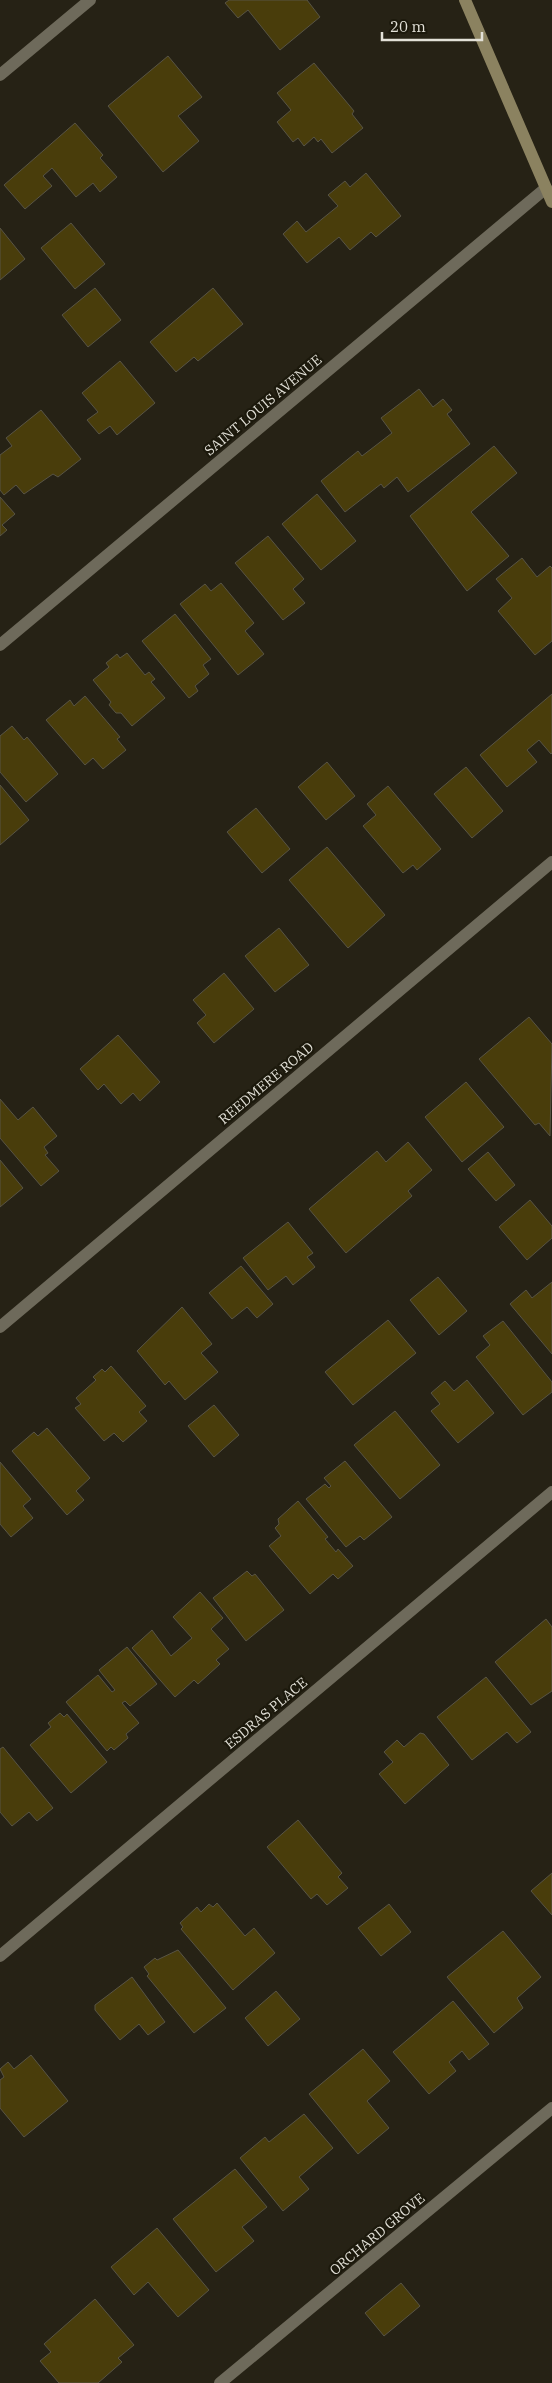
<svg xmlns="http://www.w3.org/2000/svg" width="552" height="2383" font-family="'IBM Plex Serif',serif">
<style>
.building{fill:#493d0b;stroke:#585445}
.lines{fill:none;stroke-linecap:round;stroke-linejoin:round}
.street{stroke:#6e6a5b;stroke-width:12}
.secondary{stroke:#8b8260;stroke-width:12}
.labels{text-anchor:middle;dominant-baseline:central;stroke-width:4.5;stroke-linejoin:round;paint-order:stroke}
.street-label{font-size:14px;fill:#e3e1d8;stroke:#1c190c}
</style>
<rect width="100%" height="100%" fill="#262215"/>
<!-- building -->
<path class="building" d="M229 0H307L320 17 280 50 248 10 238 18 225 3Z
M168 56 202 97 178 116 199 141 163 172 108 106Z
M314 63 354 111 352 114 363 128 332 153 321 139 318 142 314 137 304 146 298 138 293 142 277 122 291 110 277 93Z
M75 123 103 155 100 158 117 177 100 192 93 183 76 197 52 168 43 176 52 186 25 209 4 185Z
M366 173 401 216 376 237 371 232 350 250 339 237 307 263 283 234 297 221 306 232 338 206 328 195 345 181 350 187Z
M71 223 105 264 75 289 41 248Z
M0 228 25 259 0 280Z
M95 288 121 320 88 347 62 315Z
M213 288 243 324 198 361 194 357 176 372 150 342Z
M120 361 155 403 117 435 110 426 99 434 87 420 98 412 82 393Z
M419 389 433 407 443 399 452 410 447 414 470 444 408 492 397 477 384 488 381 484 345 512 321 481 358 451 362 456 392 433 381 418Z
M41 410 81 459 58 477 53 474 24 494 16 485 4 495 0 490V455L12 446 6 438Z
M494 446 517 473 471 512 509 556 467 591 410 516Z
M317 494 356 541 321 570 282 524Z
M0 497 15 514 2 525 7 530 0 536Z
M268 536 304 579 293 589 305 603 283 620 235 563Z
M522 558 537 577 550 566 552 568V641L535 655 498 611 512 598 496 579Z
M221 583 254 623 245 631 264 654 238 675 180 604 205 584 211 591Z
M175 614 211 659 203 665 209 674 195 686 198 691 189 698 142 641Z
M127 653 145 675 149 672 155 679 151 682 165 698 132 726 121 713H116L109 705 111 702 93 680 109 667 106 663 117 654 120 658Z
M552 694V753L551 754 539 740 527 750 537 762 507 787 480 755Z
M85 696 120 737 117 739 126 750 103 769 93 758 85 765 46 720 70 700 74 706Z
M12 726 24 740 27 737 58 774 26 802 0 772V736Z
M327 762 355 796 326 820 298 787Z
M466 767 503 811 472 838 434 794Z
M0 785 29 820 0 845Z
M388 786 441 849 417 870 413 865 403 873 363 826 376 815 367 804Z
M256 808 290 849 262 873 227 832Z
M327 847 385 915 348 948 289 880Z
M279 928 309 965 275 992 245 956Z
M224 973 254 1009 214 1043 197 1023 206 1015 193 1000Z
M529 1017 552 1044 550 1136 539 1123 535 1125 479 1059Z
M118 1035 160 1082 140 1101 133 1093 121 1104 104 1084 98 1090 80 1069Z
M466 1082 504 1127 462 1162 425 1117Z
M0 1099 18 1120 33 1107 57 1136 44 1147 48 1153 45 1155 59 1171 41 1186 0 1138Z
M408 1142 432 1170 408 1191 412 1196 346 1253 309 1209 377 1151 386 1162Z
M488 1152 515 1185 496 1201 468 1169Z
M0 1160 23 1188 0 1207Z
M530 1200 552 1226V1238L527 1260 499 1227Z
M288 1222 313 1253 307 1257 315 1267 293 1285 286 1276 268 1290 243 1258Z
M241 1266 273 1304 257 1318 247 1307 232 1319 209 1293Z
M438 1277 467 1311 439 1335 410 1300Z
M552 1282V1354L510 1304 526 1290 532 1298Z
M182 1307 212 1344 201 1353 218 1372 185 1400 169 1381 165 1385 137 1351Z
M388 1320 416 1353 353 1405 325 1372Z
M503 1321 552 1382V1392L523 1415 476 1357 490 1345 483 1336Z
M111 1366 146 1406 139 1412 147 1421 123 1442 114 1433 104 1441 75 1408 81 1404 76 1398 96 1380 93 1377 102 1369 105 1372Z
M467 1380 494 1413 458 1443 431 1411 440 1404 431 1393 445 1381 454 1391Z
M214 1405 239 1435 214 1457 188 1426Z
M395 1411 440 1465 400 1499 354 1445Z
M47 1428 90 1478 76 1491 84 1500 67 1515 12 1451 34 1432 38 1436Z
M345 1461 392 1517 364 1540 360 1536 346 1547 306 1499 325 1484 329 1488 331 1486 324 1478Z
M0 1462 31 1499 23 1506 33 1518 11 1537 0 1524Z
M298 1501 328 1537 325 1539 336 1552 338 1549 353 1566 338 1579 333 1574 310 1594 269 1546 281 1536 275 1528 279 1524 278 1519Z
M247 1571 252 1576 255 1574 284 1610 246 1641 213 1598Z
M200 1592 223 1618 211 1629 229 1649 216 1660 220 1664 198 1684 194 1680 175 1697 132 1648 152 1630 171 1656 192 1638 173 1617Z
M546 1619 552 1627V1691L531 1705 495 1662Z
M127 1647 157 1684 130 1706 125 1701 122 1703 139 1723 126 1734 128 1738 114 1750 111 1747 107 1751 66 1702 98 1675 112 1692 115 1690 99 1670Z
M486 1677 531 1732 517 1743 507 1732 472 1760 437 1717Z
M60 1713 64 1717 67 1714 107 1762 71 1793 30 1745 51 1727 48 1723Z
M420 1733 424 1734 449 1765 405 1804 379 1774 393 1762 384 1752 397 1740 404 1747Z
M3 1747 53 1808 37 1821 29 1812 12 1826 0 1812V1749Z
M298 1820 342 1873 338 1877 348 1888 327 1905 317 1894 311 1899 267 1847Z
M552 1873V1915L531 1891Z
M217 1903 245 1936 254 1928 275 1953 233 1990 181 1929 183 1927 180 1923 197 1907 201 1912 209 1904 213 1907Z
M389 1904 411 1932 381 1956 358 1928Z
M503 1931 541 1977 517 1998 523 2008 494 2033 447 1977Z
M178 1950 226 2008 194 2033 147 1976 149 1974 144 1967 155 1958 157 1960Z
M132 1977 165 2022 148 2035 139 2024 120 2040 95 2010V2005Z
M276 1991 300 2019 268 2046 245 2018Z
M453 2001 489 2044 469 2060 462 2051 449 2062 456 2071 429 2094 393 2052Z
M363 2049 390 2081 367 2101 389 2128 358 2154 309 2094Z
M31 2055 68 2101 24 2137 0 2108V2080L4 2077 0 2069 8 2062 14 2069Z
M304 2114 333 2148 299 2177 309 2189 283 2211 240 2158 265 2137 269 2142Z
M235 2169 267 2207 242 2227 254 2241 216 2272 173 2219Z
M157 2228 209 2290 178 2317 148 2282 134 2295 111 2267Z
M401 2283 420 2306 384 2336 365 2313Z
M95 2299 134 2345 118 2358 122 2362 98 2383H59L40 2361 51 2352 44 2344Z"/>
<g class="lines">
<!-- street -->
<path class="street" d="M0 75 90 0
M0 645 546 188
M0 1327 552 862
M0 1956 552 1492
M220 2383 552 2108"/>
<!-- secondary -->
<path class="secondary" d="M465 0 552 202"/>
</g>
<g class="labels">
<!-- street labels -->
<g class="street-label">
<text transform="translate(263 405) rotate(-40)">SAINT LOUIS AVENUE</text>
<text transform="translate(266 1083) rotate(-40)">REEDMERE ROAD</text>
<text transform="translate(266 1713) rotate(-40)">ESDRAS PLACE</text>
<text transform="translate(377 2234) rotate(-40)">ORCHARD GROVE</text>
</g>
</g>
<!-- scale -->
<path d="M382 32v8h100v-8" fill="none" stroke="#e3e1d8" stroke-width="2.5"/>
<text x="390" y="32" font-size="15" fill="#e3e1d8" stroke="#1c190c" stroke-width="4" paint-order="stroke">20 m</text>
</svg>
